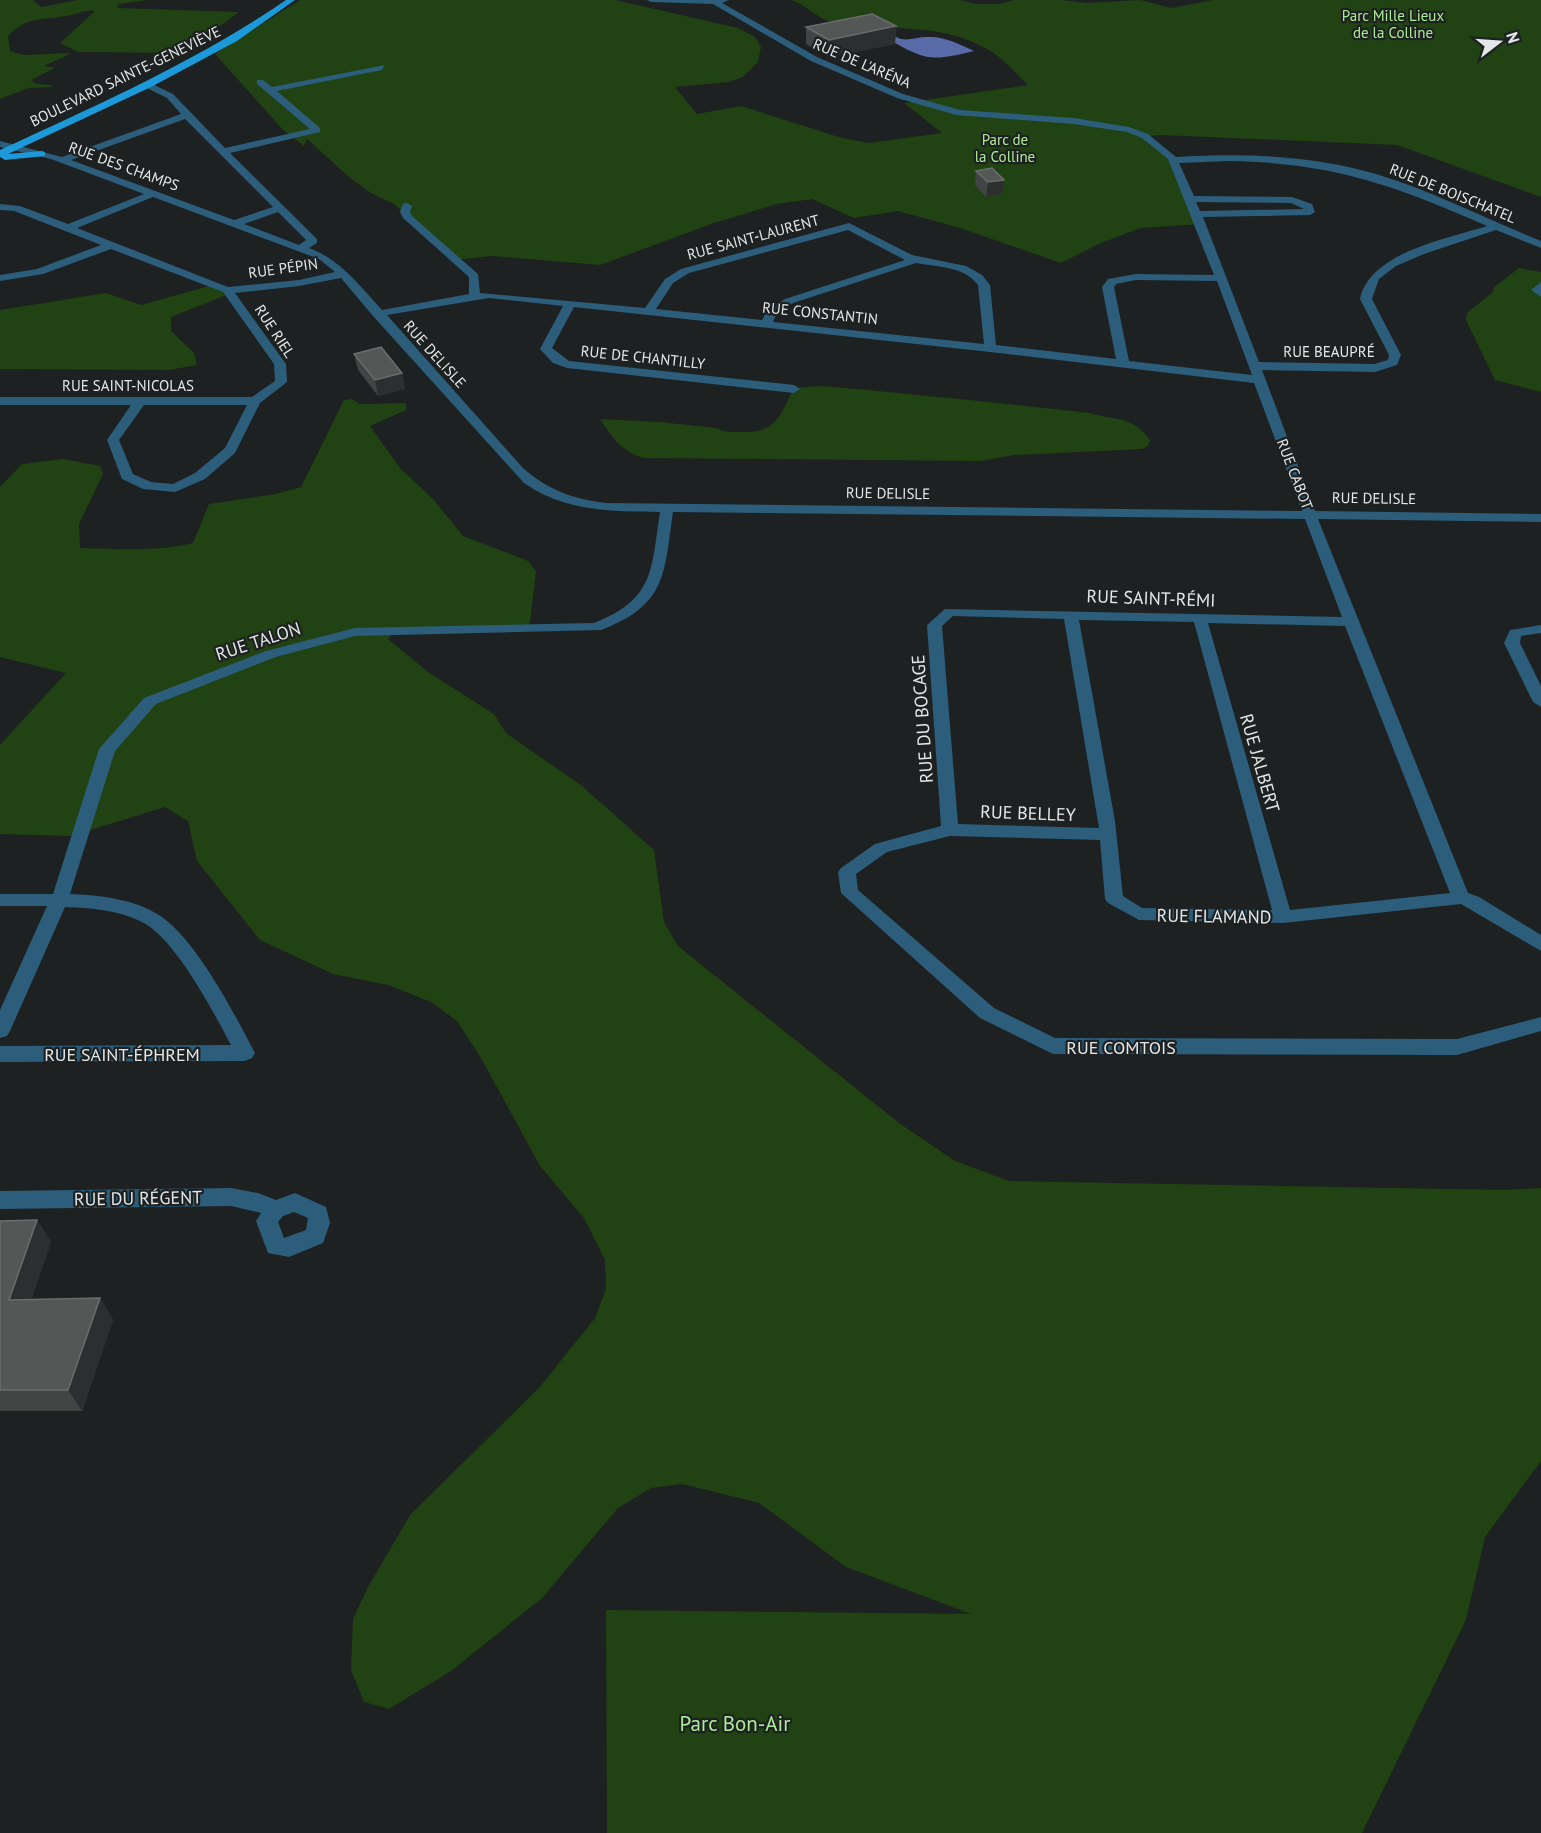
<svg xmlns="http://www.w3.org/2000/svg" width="1541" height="1833" font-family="'PT Sans',sans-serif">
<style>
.green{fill:#214213}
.water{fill:#586aa8}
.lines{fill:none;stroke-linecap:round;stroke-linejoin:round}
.minor{fill:#2c5d7b;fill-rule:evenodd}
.major{fill:#1b99d8;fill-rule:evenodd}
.wall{fill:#414544}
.shaded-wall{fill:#2b2f2f}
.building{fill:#535756;stroke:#6a6d6c;stroke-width:1.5}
.labels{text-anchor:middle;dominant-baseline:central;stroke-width:4.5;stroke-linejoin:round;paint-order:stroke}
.far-park-label{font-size:15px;fill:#adec96;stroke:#1d2121}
.far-street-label{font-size:15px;fill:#e4e7e7;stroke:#1d2121}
.street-label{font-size:18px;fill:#e4e7e7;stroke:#1d2121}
.near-park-label{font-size:21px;fill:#adec96;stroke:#1d2121}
</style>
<rect width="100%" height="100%" fill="#1d2121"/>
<!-- green -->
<path class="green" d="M0 0H33L41 7 78 0H148L119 4 117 8 239 12 183 53 78 52 60 43 95 11C84 9 76 15 66 16 41 21 29 15 8 36L10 51 23 55 72 53 44 66 55 68 31 80 37 84 52 85V87L29 88 0 99Z
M300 0H615L738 28 755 37 761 47 758 62 743 77 729 82 675 87 697 114 741 106 842 138 869 143 942 133 904 103 1028 85C1015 72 1003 58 987 49 939 21 886 32 835 23 818 20 807 5 791 0H960L976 4H999L1014 0H1061L1087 3 1140 0 1171 8 1213 0H1541V197L1397 145 1161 135 1147 136 1174 160 1201 224 1141 228 1101 243 1061 263 960 228 898 211 854 218 812 199 777 204 714 223 600 265 492 256 455 260 394 204 371 193 349 177 307 139 304 146 283 130 215 54Z
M1519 268 1541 272V392L1495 380 1466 320 1467 313 1494 291 1493 288Z
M213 285 229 294 171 317V331L194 353 197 365 169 370 0 369V310L106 293 141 305Z
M823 386C912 394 1000 403 1090 413 1117 421 1133 416 1150 440L1148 446 1142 449 1014 455 981 461 645 458C622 453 613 438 600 419L659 422 716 428C726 433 734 432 745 432 778 432 780 414 794 388Z
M352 399 360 404 406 403V410L370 426 400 468 434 500 463 536 528 561 536 571 529 630 409 631 391 635 388 639 428 672 494 714 506 733 582 786 654 850 664 922 678 946 899 1123 955 1161 1009 1181 1504 1190 1541 1188V1461L1485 1537 1466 1620 1362 1833H607L606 1610 971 1614 846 1567 759 1503 682 1484 651 1488 618 1508 542 1598 451 1671 389 1709 364 1702 351 1670 353 1619 368 1587 410 1515 539 1388 595 1318 606 1289 605 1260 584 1218 540 1166 481 1058 457 1021 431 1002 388 985 333 974 260 940 197 861 188 821 165 807 71 836 0 834V745L66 673 0 657V487L22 464 63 459 100 466 103 474 79 524 80 548C118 549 155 552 193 543L209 504 275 494 301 487 344 400Z"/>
<!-- water -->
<path class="water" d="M894 36C906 43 914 37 927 37 944 36 959 44 974 51 930 62 925 60 886 38Z"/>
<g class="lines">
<!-- minor -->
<path class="minor" d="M647 0H729L722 3 817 57 903 94 960 110 1074 118 1129 127 1148 134 1176 157C1243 153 1311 155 1376 174 1433 191 1486 219 1541 241V248L1496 230 1424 254 1396 266 1379 279 1372 299 1401 355 1397 365 1375 372 1262 370 1315 511 1541 514V522L1318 519 1468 893 1479 897 1541 935V951L1461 904 1283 923 1139 920 1108 903 1105 899 1100 840 950 836 887 852 856 874 858 890 994 1008 1055 1038 1457 1039 1541 1017V1031L1457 1055 1053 1054 980 1018 841 893 838 872 841 868 875 844 941 826 927 625 945 609 1342 617 1305 519 673 512C664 574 667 605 601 630L355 636 276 657 156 704 115 751 70 894C98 895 134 899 159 915 196 939 234 1013 255 1053L252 1058 245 1061 0 1062V1046L231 1045C214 1013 175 938 142 922 119 910 91 908 65 907L10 1031 7 1036 0 1038V1010L47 906H0V894H53L99 749 144 698 266 651 355 628 594 623C655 599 651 570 660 512 611 511 565 512 524 483L373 316 341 278 299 286 235 293 286 364 287 382 260 403 235 453 205 479 175 492 143 489 122 479 107 440 131 405H0V397H252L275 381 274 364 223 292 111 249 43 274 0 281V275L37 269 101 245 14 211 0 210V204L20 206 68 224 144 194 51 159 0 147V141L62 157 181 114 167 98 145 87V83L148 82 173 94 225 148 310 129 257 84V80H263L272 87 385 65 382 70 277 91 320 128V132L230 153 317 239V243L309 248C341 260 359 285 382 310L469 294V277L403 218 400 212 403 204 407 203 412 206 410 212 412 216 478 274 480 293 645 308 665 279 681 269 849 223 912 255 966 266 982 275 990 285 996 345 1116 359 1102 287 1108 279 1136 274 1214 275 1168 159 1142 138 1127 132 1074 124 956 115 897 98 811 61 713 4 651 2ZM185 119 273 207 234 220 71 160ZM1230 161C1333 163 1394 185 1487 226 1447 239 1370 252 1360 299L1389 355 1388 360 1374 364 1259 362 1203 217 1310 215 1315 212 1312 204 1292 197 1194 196 1179 163ZM153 197 319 259 335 272 299 280 228 287 77 228ZM1196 202 1291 203 1304 209 1200 211ZM278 212 306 240 299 245 244 224ZM848 230 905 260 785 299 768 309 762 320 656 309 673 283 689 273ZM916 263C937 267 964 266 978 285L984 344 773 322 777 313 793 303ZM1136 280 1217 281 1252 375 1129 361 1114 287 1116 284ZM489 298 563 306 540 349 553 363 567 368 794 393 800 389 794 385 569 361 552 348 574 307 990 352 1254 383 1302 511 606 503C573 499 548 490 523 468L387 315ZM144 405H247L225 448 195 473 173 484 151 482 133 474 119 440ZM953 616 1064 619 1099 828 958 824 942 626ZM1079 620 1194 622 1272 910 1142 908 1123 896 1115 821ZM1208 623 1345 626 1450 893 1290 910Z
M1541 282V297L1531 290Z
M1541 625V633L1521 636 1520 643 1541 686V707L1533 702 1504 643 1510 630Z
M231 1188 258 1193 276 1200 295 1193 326 1207 330 1223 323 1243 289 1257 268 1253 256 1221 261 1213 231 1206 0 1209V1191ZM294 1212 308 1218 306 1230 284 1238 278 1222 283 1216Z"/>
<!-- major -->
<path class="major" d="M286 0H295L237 41 151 87 8 154 42 151 45 152V156L5 160 0 157V150C99 104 195 62 286 0Z"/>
</g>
<!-- wall -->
<path class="wall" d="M896 26 895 44 829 57 806 44V27Z
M976 171 1002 194 986 197 975 185Z
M354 354 402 373 405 389 378 396 358 370Z
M37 1220 51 1242 31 1299 100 1298 113 1320 82 1411H0V1221Z"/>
<!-- shaded-wall -->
<path class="shaded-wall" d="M896 26 895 44 829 57V40Z
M1004 180 1002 194 986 197 988 182Z
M402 373 405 389 378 396 375 380Z
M37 1220 51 1242 24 1322 9 1300Z
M100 1298 113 1320 82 1411 68 1390Z"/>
<!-- building -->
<path class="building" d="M872 14 896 26 829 40 806 27Z
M992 168 1004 180 988 182 976 171Z
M381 347 402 373 375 380 354 354Z
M37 1220 9 1300 100 1298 68 1390H0V1221Z"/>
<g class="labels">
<!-- far-park labels -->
<g class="far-park-label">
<text x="1393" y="15">Parc Mille Lieux<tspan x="1393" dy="17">de la Colline</tspan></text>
<text x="1005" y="139">Parc de<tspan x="1005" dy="17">la Colline</tspan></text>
</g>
<!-- far-street labels -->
<g class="far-street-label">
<text transform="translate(862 63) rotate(23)">RUE DE L'ARÉNA</text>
<text transform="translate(125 76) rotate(-26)">BOULEVARD SAINTE-GENEVIÈVE</text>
<text transform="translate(124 166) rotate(20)">RUE DES CHAMPS</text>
<text transform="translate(1453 193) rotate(22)">RUE DE BOISCHATEL</text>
<text transform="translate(753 237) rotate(-15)">RUE SAINT-LAURENT</text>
<text transform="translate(283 268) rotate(-8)">RUE PÉPIN</text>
<text transform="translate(820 313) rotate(6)">RUE CONSTANTIN</text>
<text transform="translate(275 331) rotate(57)">RUE RIEL</text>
<text x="1329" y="351">RUE BEAUPRÉ</text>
<text transform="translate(435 354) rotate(48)">RUE DELISLE</text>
<text transform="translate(643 357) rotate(6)">RUE DE CHANTILLY</text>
<text x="128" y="385">RUE SAINT-NICOLAS</text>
<text transform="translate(1295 474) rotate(69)">RUE CABOT</text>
<text transform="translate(888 493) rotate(1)">RUE DELISLE</text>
<text transform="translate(1374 498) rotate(1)">RUE DELISLE</text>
</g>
<!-- street labels -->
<g class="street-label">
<text transform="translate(1151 598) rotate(2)">RUE SAINT-RÉMI</text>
<text transform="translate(258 641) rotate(-18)">RUE TALON</text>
<text transform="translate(922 719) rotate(-94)">RUE DU BOCAGE</text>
<text transform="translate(1260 763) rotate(74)">RUE JALBERT</text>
<text transform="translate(1028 813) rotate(2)">RUE BELLEY</text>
<text transform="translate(1214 916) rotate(1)">RUE FLAMAND</text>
<text x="1121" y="1047">RUE COMTOIS</text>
<text x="122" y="1054">RUE SAINT-ÉPHREM</text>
<text transform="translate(138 1198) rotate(-1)">RUE DU RÉGENT</text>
</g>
<!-- near-park labels -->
<g class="near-park-label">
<text x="735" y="1723">Parc Bon-Air</text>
</g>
</g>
<!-- north arrow -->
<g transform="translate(1499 42) rotate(73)" stroke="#1d2121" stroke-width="4.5" paint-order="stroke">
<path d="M0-4.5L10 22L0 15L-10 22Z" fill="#e4e7e7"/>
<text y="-9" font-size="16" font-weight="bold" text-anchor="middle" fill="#e4e7e7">N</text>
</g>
</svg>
